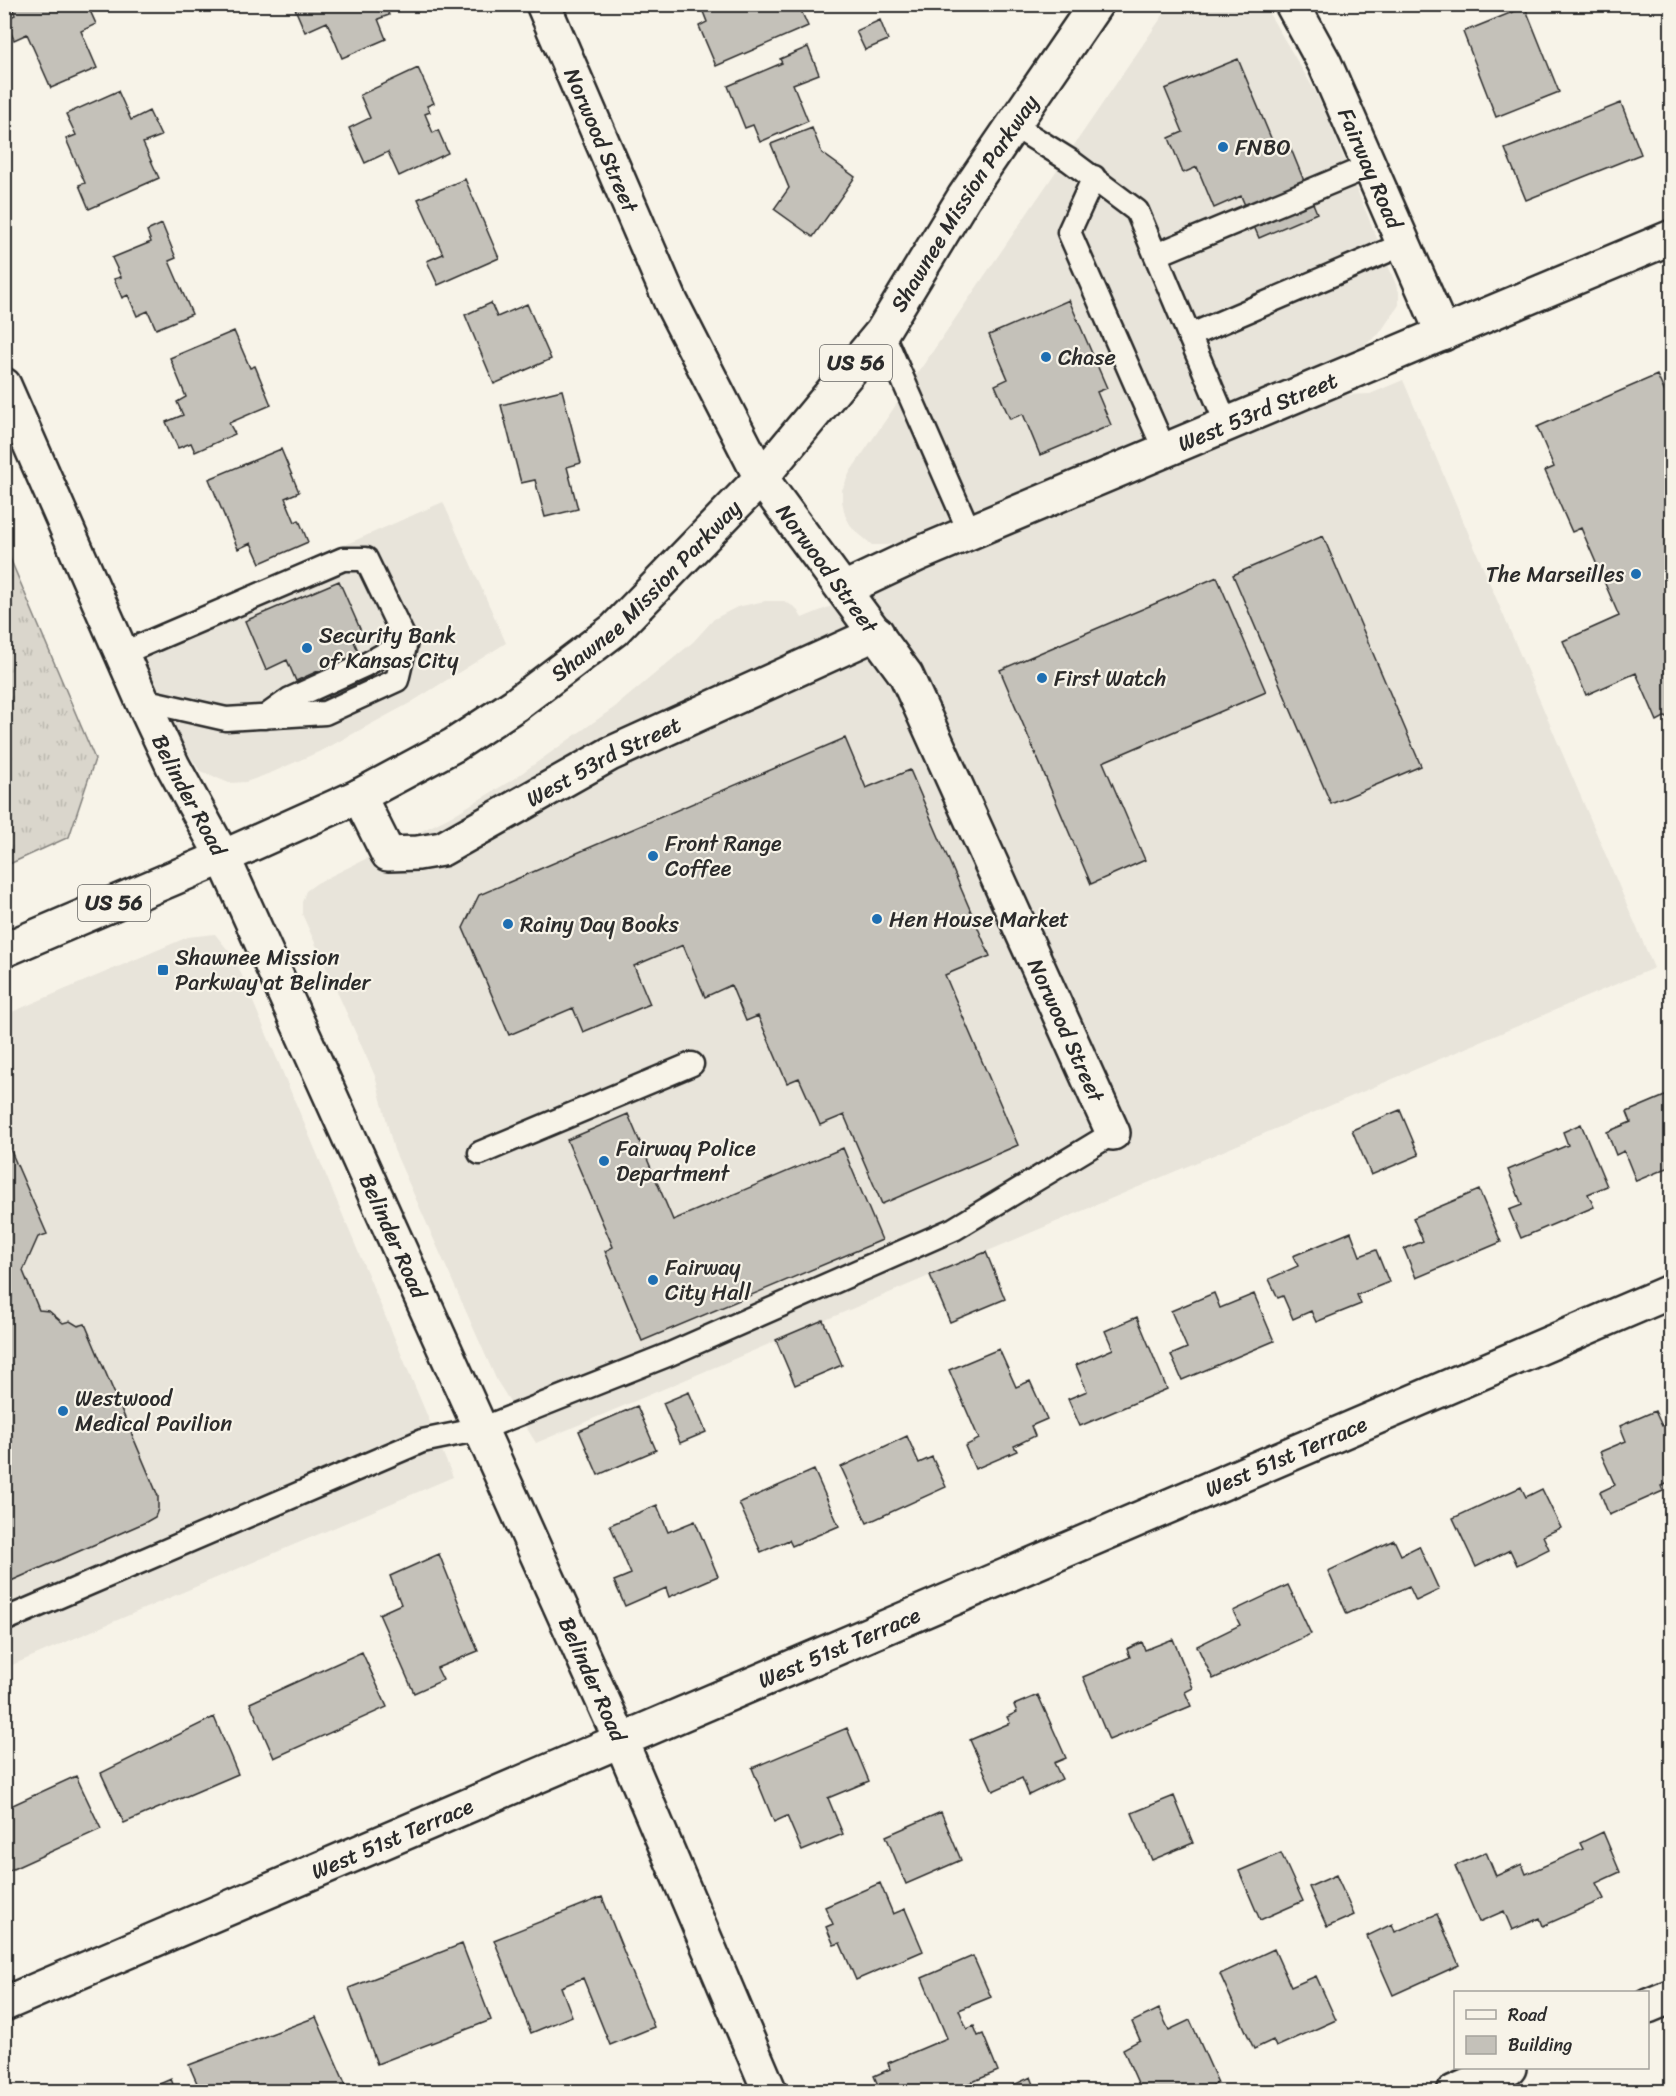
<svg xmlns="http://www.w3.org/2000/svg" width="1676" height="2096" font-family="Sriracha,sans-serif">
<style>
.built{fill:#e8e4da}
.grass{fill:url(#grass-tufts);stroke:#82807c;stroke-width:1.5}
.building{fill:#c4c1b9;stroke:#2b2b2b;stroke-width:1.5}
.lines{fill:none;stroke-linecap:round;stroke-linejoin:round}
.lane-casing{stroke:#2b2b2b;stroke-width:27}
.street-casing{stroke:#2b2b2b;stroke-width:38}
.highway-casing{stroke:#2b2b2b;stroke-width:38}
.lane{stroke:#f7f3e8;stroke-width:22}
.street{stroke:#f7f3e8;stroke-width:33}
.highway{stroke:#f7f3e8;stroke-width:33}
.poi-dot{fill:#1f6fb2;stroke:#f7f3e8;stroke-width:2}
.labels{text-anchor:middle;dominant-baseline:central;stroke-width:4.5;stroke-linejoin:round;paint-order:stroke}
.shield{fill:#f7f3e8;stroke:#686764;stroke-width:1.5}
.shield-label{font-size:21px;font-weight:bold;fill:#2b2b2b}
.street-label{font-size:22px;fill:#2b2b2b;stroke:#f7f3e8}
.poi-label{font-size:22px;fill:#2b2b2b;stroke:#f7f3e8;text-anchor:start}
</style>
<defs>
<pattern id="grass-tufts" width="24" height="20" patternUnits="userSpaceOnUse" patternTransform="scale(1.5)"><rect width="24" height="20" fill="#dad6cc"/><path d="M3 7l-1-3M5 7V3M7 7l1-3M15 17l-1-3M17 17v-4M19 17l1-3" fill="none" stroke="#bbb8af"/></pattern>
</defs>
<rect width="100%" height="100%" fill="#f7f3e8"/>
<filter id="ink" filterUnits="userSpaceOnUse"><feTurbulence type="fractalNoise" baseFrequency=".0167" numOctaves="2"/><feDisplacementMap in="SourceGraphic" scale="12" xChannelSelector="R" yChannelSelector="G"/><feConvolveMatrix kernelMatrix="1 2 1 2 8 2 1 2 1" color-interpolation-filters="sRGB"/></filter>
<g filter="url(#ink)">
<!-- built -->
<path class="built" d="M1170 5H1264L1315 91 1330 124 1399 292V305L1379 334 1360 349 907 542 886 545H872L852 528 845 515 842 501V490L850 472Z
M1403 380 1654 968 536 1443 497 1381 394 1150 375 1076 302 914V902L306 891 317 883 450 817 512 780 615 707 693 642 714 619 737 607 765 601H784L796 608 802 618 928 567 1320 396 1370 394Z
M443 502 506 643 410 703 323 750 273 772 246 782 229 783 200 771 178 738 134 637Z
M215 934 235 959 453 1477 5 1668V1015L188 937Z"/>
<!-- grass -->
<path class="grass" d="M4 544 95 759 69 837 5 866Z"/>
<!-- building -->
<path class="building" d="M11 4H87L96 24 81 31 97 68 51 88 27 34 14 40 5 19 15 15Z
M293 4H385L389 15 378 19 386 39 342 58 327 22 305 32Z
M700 4H798L808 26 716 66 699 26 707 22Z
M1525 7 1559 92 1496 117 1463 32Z
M880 20 888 40 865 50 856 31Z
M808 47 819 74 793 84 808 121 760 142 753 125 745 128 728 86 782 63 780 59Z
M1238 59 1276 150 1289 144 1317 213 1259 238 1241 196 1214 208 1197 167 1183 173 1169 138 1183 132 1165 89Z
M418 68 434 103 427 106 430 112 425 114 433 133 438 130 448 153 399 176 388 152 365 163 349 128 370 118 360 95Z
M118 91 131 120 149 111 161 136 143 143 159 178 89 209 79 185 85 183 66 139 76 135 66 114Z
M1621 103 1641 154 1526 200 1505 149Z
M812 128 822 153 855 177 813 237 774 209 789 188 771 144Z
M465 179 499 258 438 285 427 261 443 254 418 199Z
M162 224 176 258 169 261 192 314 156 329 148 311 137 316 128 295 122 298 114 279 121 277 112 258 151 242 147 231Z
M1069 300 1107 388 1097 392 1111 425 1040 455 1023 414 1010 419 995 385 1008 379 989 335Z
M491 303 497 317 527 304 551 359 494 384 465 315Z
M234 331 250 368 255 366 271 405 229 423 235 434 195 452 191 443 178 448 166 422 183 415 177 402 186 397 170 358Z
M1657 375 1672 408V728L1666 716 1657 721 1636 673 1586 695 1563 641 1619 616 1581 528 1572 532 1545 471 1554 467 1537 427Z
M562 390 581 463 567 467 578 509 545 517 535 480 521 483 501 405Z
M281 449 299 492 285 498 295 522 299 520 308 542 260 563 251 543 238 549 209 479Z
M1323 536 1421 766 1331 804 1233 575Z
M1217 577 1266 692 1103 762 1145 860 1091 884 1000 670Z
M339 581 361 631 351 635 372 682 330 700 318 671 296 681 287 660 266 670 245 621Z
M845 738 866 788 910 770 990 956 945 975 1018 1145 882 1204 844 1115 820 1125 799 1078 787 1083 758 1016 746 1021 731 985 705 997 683 945 634 966 650 1004 583 1032 573 1008 509 1035 463 928 479 895Z
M1672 1093V1166L1636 1181 1624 1151 1616 1155 1607 1132 1631 1122 1627 1112Z
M1400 1110 1419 1155 1371 1175 1352 1130Z
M628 1114 673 1220 843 1148 882 1240 642 1341 605 1251 613 1247 567 1140Z
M1581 1124 1607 1186 1588 1194 1594 1207 1521 1238 1509 1210 1522 1205 1508 1170 1568 1145 1563 1132Z
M4 1135 47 1234 38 1237 23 1271 39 1310 49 1311 63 1323 70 1321 78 1326 85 1324 158 1496V1509L155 1517 146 1522 4 1584Z
M1479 1190 1501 1242 1416 1278 1404 1249 1423 1241 1413 1218Z
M1351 1232 1360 1256 1376 1250 1389 1282 1357 1295 1361 1304 1316 1322 1311 1311 1293 1319 1283 1296 1278 1298 1269 1279 1298 1266 1293 1256Z
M986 1252 1005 1299 950 1322 930 1275Z
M1214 1293 1220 1308 1254 1294 1274 1341 1182 1380 1171 1355 1187 1348 1171 1311Z
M1137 1317 1167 1389 1080 1426 1068 1399 1087 1391 1076 1365 1113 1349 1105 1331Z
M823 1320 842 1365 795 1385 776 1340Z
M999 1349 1016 1387 1030 1381 1047 1419 1031 1426 1035 1436 1014 1446 1017 1451 975 1469 965 1446 979 1439 949 1370Z
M689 1392 706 1432 680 1443 663 1403Z
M637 1406 656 1450 598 1475 579 1431Z
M1655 1411 1662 1426 1667 1423 1672 1433V1482L1661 1486 1663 1491 1609 1515 1600 1492 1615 1485 1600 1452 1626 1441 1620 1426Z
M907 1436 919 1463 932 1457 946 1487 867 1523 841 1467Z
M814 1470 839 1526 792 1546 789 1540 761 1552 739 1503Z
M1521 1487 1526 1497 1542 1489 1561 1528 1543 1536 1549 1549 1517 1565 1510 1550 1476 1567 1453 1518Z
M657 1505 668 1532 695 1521 718 1576 669 1597 666 1588 625 1606 614 1581 631 1574 610 1525Z
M1394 1540 1401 1555 1419 1546 1439 1590 1416 1601 1409 1586 1347 1614 1328 1571Z
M439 1554 478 1651 437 1668 443 1680 414 1693 379 1614 401 1604 390 1576Z
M1288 1585 1311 1634 1213 1679 1197 1646 1240 1625 1233 1611Z
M1173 1639 1193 1688 1185 1692 1191 1706 1109 1740 1083 1677 1130 1657 1127 1649 1142 1642 1145 1650Z
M362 1652 387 1707 274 1758 250 1703Z
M1038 1695 1066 1758 1054 1763 1062 1779 1029 1795 1022 1778 993 1791 970 1740 1010 1723 1007 1717 1017 1712 1014 1705Z
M214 1717 238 1774 124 1823 101 1773Z
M847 1728 869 1781 828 1798 843 1834 802 1851 787 1816 774 1822 752 1768Z
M76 1776 101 1829 4 1873V1809Z
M1174 1796 1193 1843 1152 1860 1132 1813Z
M941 1812 961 1860 906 1884 886 1836Z
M1603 1832 1620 1872 1596 1883 1604 1899 1543 1926 1540 1918 1512 1930 1504 1911 1479 1922 1455 1866 1486 1852 1496 1876 1522 1864 1526 1874 1583 1849 1580 1843Z
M1281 1853 1303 1901 1260 1920 1239 1871Z
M1336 1875 1354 1915 1327 1927 1309 1887Z
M880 1883 893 1914 905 1909 923 1951 856 1980 840 1943 834 1945 826 1927 833 1924 825 1907Z
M602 1897 654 2027 610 2045 583 1978 561 1987 572 2016 531 2033 494 1940Z
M1437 1914 1459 1965 1393 1995 1367 1936 1392 1924 1395 1932Z
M462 1944 491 2020 377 2064 349 1988Z
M1274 1949 1291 1987 1316 1976 1336 2020 1276 2047 1273 2040 1254 2049 1220 1974Z
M973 1956 991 1997 959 2010 967 2029 974 2026 978 2036 983 2034 998 2071 949 2092H881L874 2076 890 2069 888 2063 947 2038 922 1978Z
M1159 2009 1169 2030 1190 2020 1218 2083 1200 2092H1142L1123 2049 1140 2040 1132 2022Z
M316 2017 348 2090 344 2092H201L189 2065Z
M1031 2077 1037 2092H998Z
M171 2079 176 2092H141Z"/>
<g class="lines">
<!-- lane casing -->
<g class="lane-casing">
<path id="lane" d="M1013 125 1069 160 1137 211 1227 425
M1094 177 1069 232 1165 451
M1156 255 1370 166
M882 332 970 533
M1189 336 1404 244
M121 654 343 559H366L406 642 397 680 325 713 226 719 142 700
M265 717 290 699 365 665 406 642
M480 1153 692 1064
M4 1620 422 1441 481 1429 670 1354 954 1229 1113 1133"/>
</g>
<!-- street casing -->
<g class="street-casing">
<g id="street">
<path id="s1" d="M543 4 671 302 761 478 906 675 1113 1133"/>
<path id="s2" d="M1292 4 1325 64 1443 334"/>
<path id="s3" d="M4 385 142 700 173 766 223 857 621 1741 770 2092"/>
<path id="s4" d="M844 589 916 555 1672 237"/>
<path id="s5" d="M359 796 388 854 418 853 442 849 610 754 877 633"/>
<path id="s6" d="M4 2004 1672 1291"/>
<path d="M1648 2006 1672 1996"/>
<path d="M1454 2092 1509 2068"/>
</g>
</g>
<!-- highway casing -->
<g class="highway-casing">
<g id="highway">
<path id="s7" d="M4 950 223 857 359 796 454 745 515 705 614 630 761 478 882 332 964 197 1096 4"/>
</g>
</g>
<!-- lane -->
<use href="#lane" class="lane"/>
<!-- street -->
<use href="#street" class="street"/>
<!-- highway -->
<use href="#highway" class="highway"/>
</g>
</g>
<!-- markers -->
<g class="poi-dot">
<circle cx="1223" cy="147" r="6"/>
<circle cx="1046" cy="357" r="6"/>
<circle cx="1636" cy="574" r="6"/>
<circle cx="307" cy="648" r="6"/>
<circle cx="1042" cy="678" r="6"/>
<circle cx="653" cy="856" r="6"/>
<circle cx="877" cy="919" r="6"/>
<circle cx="508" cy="924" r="6"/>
<rect x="157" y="964" width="12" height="12" rx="3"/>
<circle cx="604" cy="1161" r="6"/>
<circle cx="653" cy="1280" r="6"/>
<circle cx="63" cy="1411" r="6"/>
</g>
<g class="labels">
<!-- shield labels -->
<g class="shield">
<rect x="820" y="345" width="72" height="36" rx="4.5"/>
<rect x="78" y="885" width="72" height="36" rx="4.5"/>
</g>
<g class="shield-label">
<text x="856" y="363">US 56</text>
<text x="114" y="903">US 56</text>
</g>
<!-- street labels -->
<g class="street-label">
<text stroke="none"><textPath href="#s1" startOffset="148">Norwood Street</textPath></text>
<text stroke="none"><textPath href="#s2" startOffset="182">Fairway Road</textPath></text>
<text stroke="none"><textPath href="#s7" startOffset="1246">Shawnee Mission Parkway</textPath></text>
<text stroke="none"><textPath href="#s4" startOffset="450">West 53rd Street</textPath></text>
<text stroke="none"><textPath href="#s1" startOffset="634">Norwood Street</textPath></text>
<text stroke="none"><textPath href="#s7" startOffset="742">Shawnee Mission Parkway</textPath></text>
<text stroke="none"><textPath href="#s5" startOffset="303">West 53rd Street</textPath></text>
<text stroke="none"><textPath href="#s3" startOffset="450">Belinder Road</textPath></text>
<text stroke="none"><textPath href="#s1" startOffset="1156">Norwood Street</textPath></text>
<text stroke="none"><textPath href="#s3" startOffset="936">Belinder Road</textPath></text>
<text stroke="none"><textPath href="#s6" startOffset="1394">West 51st Terrace</textPath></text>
<text stroke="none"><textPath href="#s6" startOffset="908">West 51st Terrace</textPath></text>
<text stroke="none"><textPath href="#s3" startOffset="1422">Belinder Road</textPath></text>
<text stroke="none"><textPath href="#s6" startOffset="422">West 51st Terrace</textPath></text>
</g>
<!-- poi labels -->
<g class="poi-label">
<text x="1235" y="147">FNBO</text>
<text x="1058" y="357">Chase</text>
<text x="1624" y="574" text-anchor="end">The Marseilles</text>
<text x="319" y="635">Security Bank<tspan x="319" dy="25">of Kansas City</tspan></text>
<text x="1054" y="678">First Watch</text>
<text x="665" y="843">Front Range<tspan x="665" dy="25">Coffee</tspan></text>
<text x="889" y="919">Hen House Market</text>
<text x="520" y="924">Rainy Day Books</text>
<text x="175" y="957">Shawnee Mission<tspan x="175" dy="25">Parkway at Belinder</tspan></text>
<text x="616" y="1148">Fairway Police<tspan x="616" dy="25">Department</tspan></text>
<text x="665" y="1267">Fairway<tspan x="665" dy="25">City Hall</tspan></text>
<text x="75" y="1398">Westwood<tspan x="75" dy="25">Medical Pavilion</tspan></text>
</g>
</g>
<!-- margin -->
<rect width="1676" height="2096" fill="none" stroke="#f7f3e8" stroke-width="24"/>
<rect x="12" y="12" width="1652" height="2072" fill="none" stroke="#2b2b2b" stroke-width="2" filter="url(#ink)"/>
<!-- legend -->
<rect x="1454" y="1991" width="195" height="78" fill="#f7f3e8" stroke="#a5a39c" stroke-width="1.5"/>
<rect x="1466" y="2010" width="30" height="9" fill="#f7f3e8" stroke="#a5a39c" stroke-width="1.5"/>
<text x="1508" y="2021" font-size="18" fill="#2b2b2b">Road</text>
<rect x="1466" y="2036" width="30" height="18" fill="#c4c1b9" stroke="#a5a39c" stroke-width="1.5"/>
<text x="1508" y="2051" font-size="18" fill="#2b2b2b">Building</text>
</svg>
